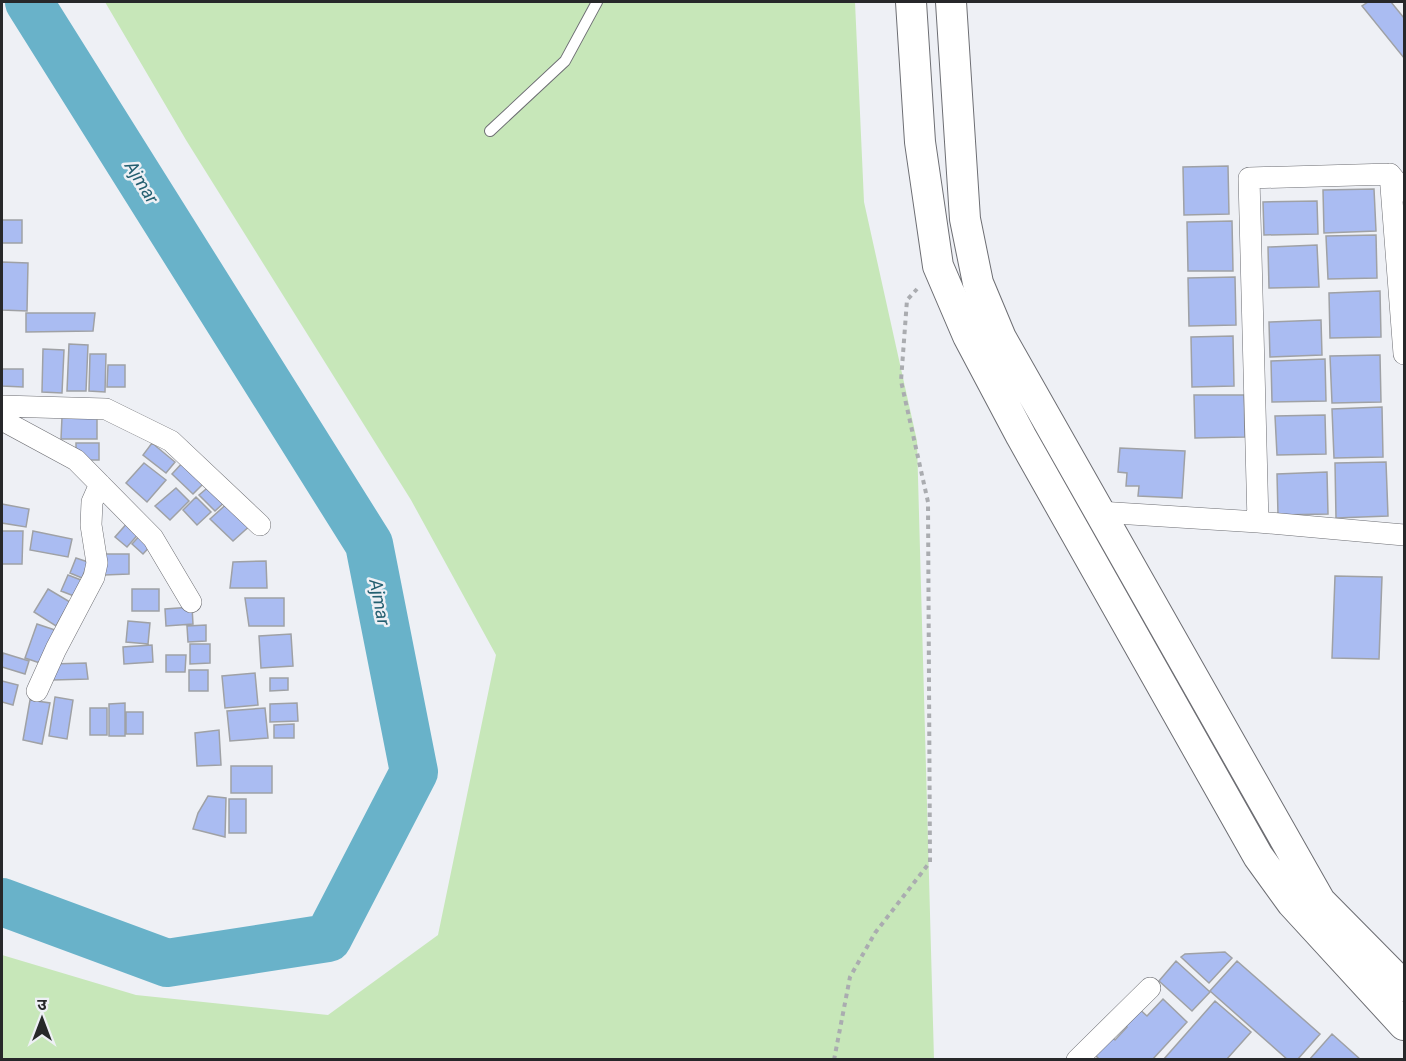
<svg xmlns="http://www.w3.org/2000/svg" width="1406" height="1061" font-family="Roboto,'Noto Sans Devanagari',sans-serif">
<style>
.green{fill:#c7e7b9}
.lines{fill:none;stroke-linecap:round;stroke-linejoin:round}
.river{stroke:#69b2c9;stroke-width:48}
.building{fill:#aabcf2;stroke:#9fa1a5;stroke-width:1.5}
.lane-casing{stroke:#6d6e73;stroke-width:12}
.street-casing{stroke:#6d6e73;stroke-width:22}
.secondary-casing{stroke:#6d6e73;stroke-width:32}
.path{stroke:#aaacb0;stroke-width:4;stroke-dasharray:4.5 4.5;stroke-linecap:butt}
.lane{stroke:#fff;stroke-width:10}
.street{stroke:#fff;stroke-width:21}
.secondary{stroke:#fff;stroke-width:30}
.labels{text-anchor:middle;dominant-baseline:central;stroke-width:5;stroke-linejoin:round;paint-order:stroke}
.water-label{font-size:18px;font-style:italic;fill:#245f70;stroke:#eef0f5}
</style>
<rect width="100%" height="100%" fill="#eef0f5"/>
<!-- green -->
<path class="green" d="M105 2H855L864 202 917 441 934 1059H2V955L136 995 328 1015 438 935 496 655 411 500 186 140Z"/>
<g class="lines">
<!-- river -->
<path class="river" d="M2 902 167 963 328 938 414 772 369 544 29 2"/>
</g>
<!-- building -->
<path class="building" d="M1368 2H1391L1404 18V58L1362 6Z
M1228 166 1229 214 1184 215 1183 167Z
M1374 189 1376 231 1324 233 1323 190Z
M1317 201 1318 234 1264 235 1263 202Z
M2 220H22V243H2Z
M1232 221 1233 271H1188L1187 222Z
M1376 235 1377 278 1328 279 1326 236Z
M1317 245 1319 287 1269 288 1268 247Z
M2 262 28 263 27 311 2 310Z
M1235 277 1236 325 1189 326 1188 278Z
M1380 291 1381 337 1330 338 1329 293Z
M26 313H95L93 331 26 332Z
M1321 320 1322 355 1270 357 1269 322Z
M1233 336 1234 386 1192 387 1191 337Z
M69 344 88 345 86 391H67Z
M43 349 64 350 62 393 42 392Z
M90 354H106L105 392 89 391Z
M1380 355 1381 402 1332 403 1330 356Z
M1325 359 1326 401 1272 402 1271 361Z
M108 365H125V387H107Z
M2 369H23V387L2 386Z
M1194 395H1244L1245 437 1195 438Z
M1382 407 1383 457 1334 458 1332 409Z
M1325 415 1326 454 1277 455 1275 416Z
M62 417H97V439H61Z
M76 443H99V460H76Z
M152 443 175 462 166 473 143 455Z
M1120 448 1185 451 1182 498 1138 496 1139 486H1126L1127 473 1118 472Z
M184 461 205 482 193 494 172 474Z
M1386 462 1388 516 1336 518 1335 463Z
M144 463 166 480 147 502 126 483Z
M1327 472 1328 514 1278 515 1277 474Z
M212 484 227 500 215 511 199 495Z
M176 488 189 501 170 520 155 506Z
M196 497 211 512 197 525 183 510Z
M231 500 253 523 233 541 210 519Z
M2 504 29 509 26 527 2 523Z
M129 521 141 531 127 547 115 537Z
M2 531H23L22 564H2Z
M33 531 72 539 68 557 30 550Z
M143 532 154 542 143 554 132 544Z
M103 554H129V574L104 575Z
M76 558 88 562 82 578 70 573Z
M266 561 267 588H230L233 562Z
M68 575 81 580 74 596 61 591Z
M1335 576 1382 577 1379 659 1332 658Z
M48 589 70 602 56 626 34 612Z
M132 589H159V611H132Z
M245 598H284V626H249Z
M192 607 193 624 166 626 165 609Z
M128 621 150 623 148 644 126 642Z
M37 624 58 631 46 665 25 658Z
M206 625V641L188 642 187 626Z
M291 634 293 666 261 668 259 636Z
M190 644H210V663L190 664Z
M152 645 153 662 124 664 123 647Z
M3 653 29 661 25 674 2 667Z
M166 655H186L185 672H166Z
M86 663 88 679 53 680 52 664Z
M189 670H208V691H189Z
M255 673 258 705 225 708 222 676Z
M270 678H288V690L270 691Z
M2 681 18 685 13 705 2 702Z
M55 697 73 700 67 739 49 736Z
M30 700 50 703 42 744 23 740Z
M125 703V736H109V704Z
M297 703 298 721 270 722V704Z
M90 708H107V735H90Z
M265 708 268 738 230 741 227 711Z
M126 712H143V734H126Z
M294 724V738H274V725Z
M219 730 221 765 197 766 195 733Z
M231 766H272V793H231Z
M208 796 226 798 225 837 193 829 198 813Z
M229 799H246V833H229Z
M1225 952 1232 958 1209 983 1181 957 1185 954Z
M1176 961 1210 992 1192 1011 1159 981Z
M1237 961 1320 1034 1297 1060H1288L1210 991Z
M1163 999 1187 1022 1152 1060H1100L1094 1054 1111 1036 1115 1040 1127 1027 1122 1023 1137 1007 1147 1016Z
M1215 1001 1251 1032 1226 1060H1163Z
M1332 1034 1361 1060H1309Z"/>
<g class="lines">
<!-- lane casing -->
<g class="lane-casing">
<path id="lane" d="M490 131 565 61 597 2"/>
</g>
<!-- street casing -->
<g class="street-casing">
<path id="street" d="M1390 174 1404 354
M1404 191 1390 174 1249 178 1258 522 1404 535
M2 406 106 409 171 441 260 525
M2 420 76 460 153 538 191 602
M1099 512 1258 522
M37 691 56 649 94 577 97 563 91 525 92 502 100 484
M1077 1060 1150 988"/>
</g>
<!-- secondary casing -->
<g class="secondary-casing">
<path id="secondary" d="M911 2 920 142 938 266 968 336 1021 436 1258 856 1292 903 1404 1025
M951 2 965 219 978 283 1001 338 1320 901 1404 986"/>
</g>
<!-- path -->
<path class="path" d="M834 1060 850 977 875 933 930 862 928 502 901 381 907 300 917 289"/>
<!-- lane -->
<use href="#lane" class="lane"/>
<!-- street -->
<use href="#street" class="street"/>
<!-- secondary -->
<use href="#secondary" class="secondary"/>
</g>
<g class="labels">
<!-- water labels -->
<g class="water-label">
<text transform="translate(142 182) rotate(58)">Ajmar</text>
<text transform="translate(380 602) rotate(79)">Ajmar</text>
</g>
</g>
<!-- border -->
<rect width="1406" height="1061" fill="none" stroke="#27282a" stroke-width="6"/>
<!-- north arrow -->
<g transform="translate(42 1019)" stroke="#eef0f5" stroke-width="4.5" paint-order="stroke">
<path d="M0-4.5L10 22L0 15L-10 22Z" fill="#27282a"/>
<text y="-9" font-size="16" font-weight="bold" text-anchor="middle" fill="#27282a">उ</text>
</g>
</svg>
